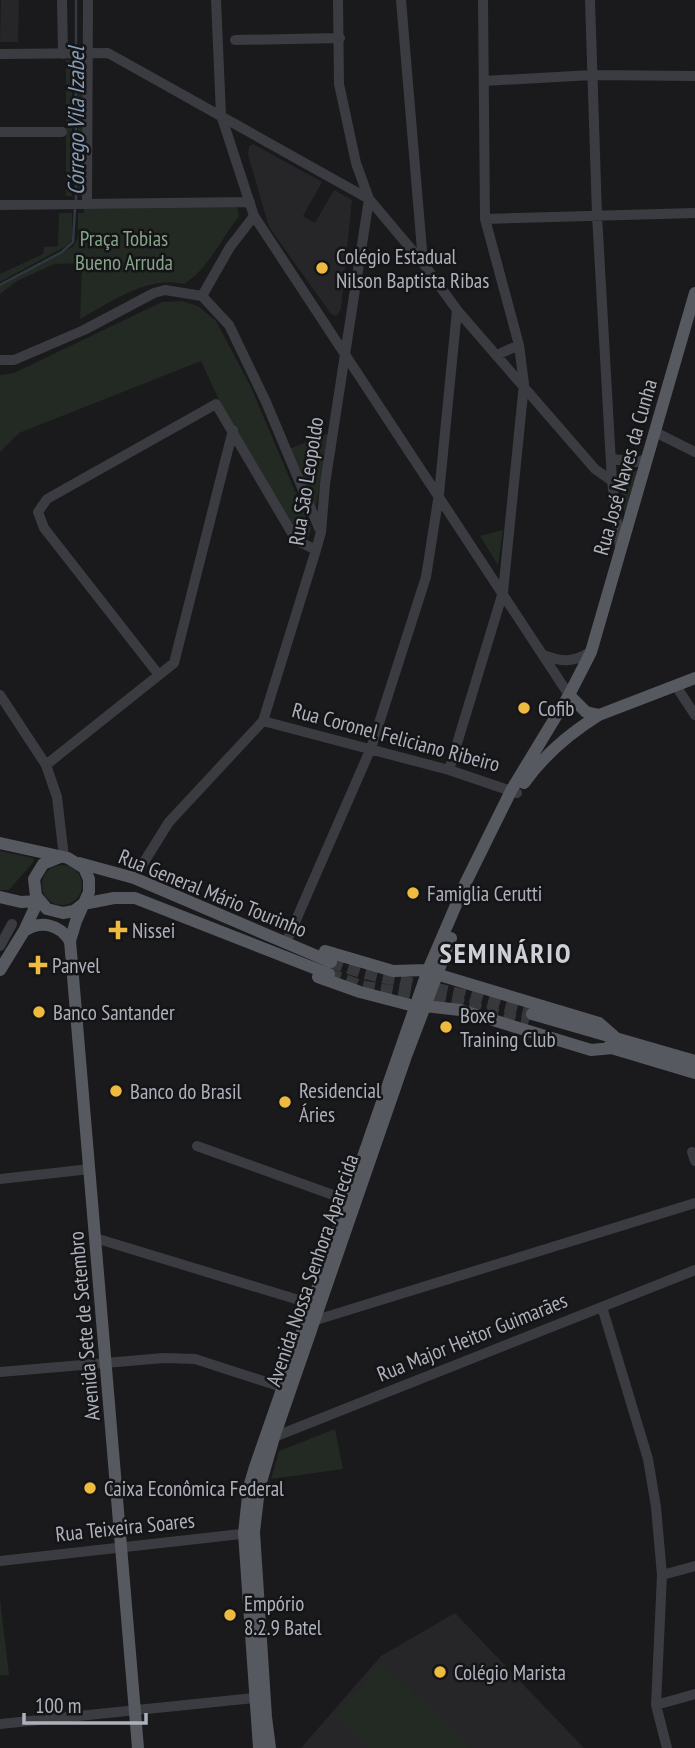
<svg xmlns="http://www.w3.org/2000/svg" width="695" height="1748" font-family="'PT Sans Narrow',sans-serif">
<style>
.built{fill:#262629}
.green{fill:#222a23}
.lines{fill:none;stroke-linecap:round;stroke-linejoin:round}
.stream{stroke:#303840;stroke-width:2.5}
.major-tunnel{stroke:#37383c;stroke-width:12;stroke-dasharray:12 6;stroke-linecap:butt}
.minor{stroke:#3b3c41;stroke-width:10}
.major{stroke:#575960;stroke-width:12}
.poi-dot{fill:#eeba40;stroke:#151517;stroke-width:2.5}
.labels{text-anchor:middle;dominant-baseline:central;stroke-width:5;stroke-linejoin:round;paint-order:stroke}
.park-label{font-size:21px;fill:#84a588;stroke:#151517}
.poi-label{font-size:21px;fill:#adb1bb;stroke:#151517;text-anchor:start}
.street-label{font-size:21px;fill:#adb1bb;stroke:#151517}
.water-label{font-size:23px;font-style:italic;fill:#859db5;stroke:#151517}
.district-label{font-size:28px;font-weight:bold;letter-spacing:2px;fill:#ced0d7;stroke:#151517}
</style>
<rect width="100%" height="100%" fill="#1a1a1c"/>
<!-- built -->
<path class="built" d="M1 0H19L18 42H0Z
M253 144 322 182 303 216 315 223 334 190 352 200 341 308 337 316 331 314 269 227 248 155 249 146Z
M455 1613 584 1748H301L381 1656Z"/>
<!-- green -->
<path class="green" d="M78 58H84L83 196H78Z
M66 60H72V196H66Z
M237 206 239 216C222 238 208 269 184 284 148 275 111 302 80 319L82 263 54 264 17 281 0 294V286L74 246 78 237V213H84V209Z
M59 213H72V239L68 245 0 282V274L43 254 44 247 58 246Z
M182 301 198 306 216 321 250 385 311 529 306 543 300 538 220 402 201 361 19 433 0 452V375L14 373 162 302Z
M329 433 315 512 289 449Z
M618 470 628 472 642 470 625 516Z
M503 530 498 565 480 536Z
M0 851 33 858 34 861 9 890H0Z
M42 885a20 20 0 1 1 40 0a20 20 0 1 1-40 0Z
M335 1429 343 1469 271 1479 279 1451Z
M0 1599 9 1675H0Z
M382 1663 470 1744 466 1748H368L334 1716Z"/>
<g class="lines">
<!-- stream -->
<path class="stream" d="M76 202V0
M0 285 62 252 73 242 75 208"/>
<!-- major-tunnel -->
<path class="major-tunnel" d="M331 962 364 973 464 995 532 1014
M329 974 361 986 461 1004 528 1024"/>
<!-- minor -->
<path class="minor" d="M62 0 63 54
M216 0 221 115 254 216 569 695
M401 0 423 262
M590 0 597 215 612 481 620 548
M235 40 340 38
M0 54 108 53 369 199 423 263 457 310 595 469 612 481
M484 81 592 75 695 76
M0 132H62
M87 204 88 0
M0 205 250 202
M485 219 695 213
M202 296 230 247 254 216
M497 355 519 345
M0 360H14L84 330 154 293 165 290 202 296 229 325 266 402 319 528
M655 432 695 452
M612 459 638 462 647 458
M543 655C562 662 573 663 590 652
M159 675 44 528 38 512 47 499 216 404 296 540 316 550
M676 686 695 715
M0 695 46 765 57 797 64 857
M263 721 449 770 517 793
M46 765 174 663 233 430
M449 770 503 592 524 384 519 345 485 219 483 0
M134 878 169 822 263 721 316 550 321 532 325 484 369 199 356 163 339 84 338 0
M289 936 371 748 426 577 439 494 457 310
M0 946 12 924
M197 1146 347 1200
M692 1152 695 1161
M0 1179 90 1169
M95 1238 312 1304
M602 1307 648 1459 656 1507 662 1575 656 1705 667 1748
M316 1320 695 1203
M0 1372 164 1358 195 1359 288 1389
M269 1439 695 1270
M0 1561 250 1533
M662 1575 695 1566
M656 1705 695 1694
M0 1724 254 1698"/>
<!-- major -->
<path class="major" d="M569 695 586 712 599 715
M524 783C544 755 570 733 599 715L695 678
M0 843 68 858 84 868 89 879V892L76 921 70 941 138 1748
M60 857 43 864 34 879 36 896 47 909 63 913 74 911 83 904 114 898H135L329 974
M79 863 134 878 331 962
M0 897 21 902 38 901
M24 931C41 920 59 924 70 941
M325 951 393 971 428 970
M0 970 24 931 38 901
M436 974 599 1023 616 1038
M318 977 360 992 414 1006
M425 1006 460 1010 591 1050 613 1048
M532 1014 695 1061
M608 1047 695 1073
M259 1748 244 1533 249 1487 255 1467 428 970 465 884 512 789 569 695 591 652 695 293
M270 1748 266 1717 254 1532 259 1489 274 1437 406 1056 451 938"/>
</g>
<!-- markers -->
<g class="poi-dot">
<circle cx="322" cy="268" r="7"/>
<circle cx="524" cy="708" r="7"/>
<circle cx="413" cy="893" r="7"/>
<path d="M114.5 919.5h7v7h7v7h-7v7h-7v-7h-7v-7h7z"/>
<path d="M34.5 954.5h7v7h7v7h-7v7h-7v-7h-7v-7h7z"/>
<circle cx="39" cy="1012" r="7"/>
<circle cx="446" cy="1027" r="7"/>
<circle cx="116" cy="1091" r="7"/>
<circle cx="285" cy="1102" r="7"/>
<circle cx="90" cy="1488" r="7"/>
<circle cx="230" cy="1615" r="7"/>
<circle cx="440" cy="1672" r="7"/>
</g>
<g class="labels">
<!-- park labels -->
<g class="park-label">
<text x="124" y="238">Praça Tobias<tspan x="124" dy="24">Bueno Arruda</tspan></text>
</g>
<!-- poi labels -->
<g class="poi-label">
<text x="336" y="256">Colégio Estadual<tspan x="336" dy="24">Nilson Baptista Ribas</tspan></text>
<text x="538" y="708">Cofib</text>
<text x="427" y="893">Famiglia Cerutti</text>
<text x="132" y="930">Nissei</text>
<text x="52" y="965">Panvel</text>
<text x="53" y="1012">Banco Santander</text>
<text x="460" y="1015">Boxe<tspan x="460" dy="24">Training Club</tspan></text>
<text x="299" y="1090">Residencial<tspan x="299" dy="24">Áries</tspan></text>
<text x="130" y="1091">Banco do Brasil</text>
<text x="104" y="1488">Caixa Econômica Federal</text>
<text x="244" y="1603">Empório<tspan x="244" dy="24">8.2.9 Batel</tspan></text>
<text x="454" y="1672">Colégio Marista</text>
</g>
<!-- street labels -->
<g class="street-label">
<text transform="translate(625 467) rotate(-74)">Rua José Naves da Cunha</text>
<text transform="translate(306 481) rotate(-81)">Rua São Leopoldo</text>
<text transform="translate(396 737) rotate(15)">Rua Coronel Feliciano Ribeiro</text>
<text transform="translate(213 893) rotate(22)">Rua General Mário Tourinho</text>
<text transform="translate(312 1270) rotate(-71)">Avenida Nossa Senhora Aparecida</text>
<text transform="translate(84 1326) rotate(-95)">Avenida Sete de Setembro</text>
<text transform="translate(472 1337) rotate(-22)">Rua Major Heitor Guimarães</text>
<text transform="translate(125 1527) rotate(-6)">Rua Teixeira Soares</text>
</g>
<!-- water labels -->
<g class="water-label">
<text transform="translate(75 121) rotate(-90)">Córrego Vila Izabel</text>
</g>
<!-- district labels -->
<g class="district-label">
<text x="506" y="952">SEMINÁRIO</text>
</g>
</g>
<!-- scale -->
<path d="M24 1713v10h122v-10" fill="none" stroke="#adb1bb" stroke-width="3.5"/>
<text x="35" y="1713" font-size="21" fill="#adb1bb" stroke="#151517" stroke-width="5" paint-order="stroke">100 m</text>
</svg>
